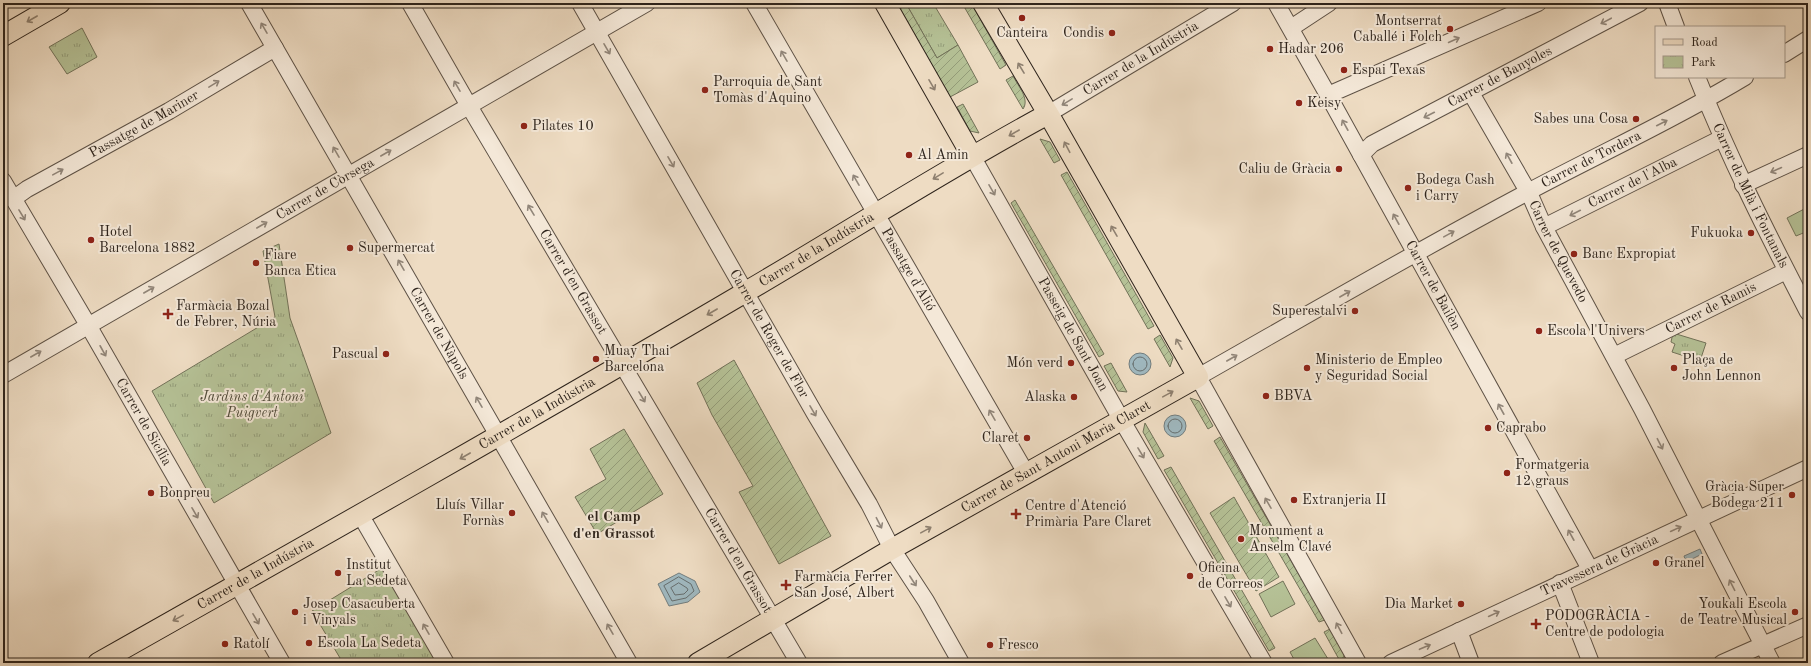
<svg xmlns="http://www.w3.org/2000/svg" width="1811" height="666" font-family="'Old Standard TT',serif">
<style>
.grass{fill:#b5c196;stroke:#727259}
.park{fill:url(#park-tufts);stroke:#727259}
.garden{fill:url(#garden-furrows);stroke:#727259}
.water{fill:#9fb8bf;stroke:#727d7e}
.lines{fill:none;stroke-linecap:round;stroke-linejoin:round}
.shore{stroke:#666e6e;stroke-width:1}
.minor-casing{stroke:#5e5246;stroke-width:18}
.major-casing{stroke:#2e241c;stroke-width:22}
.minor{stroke:#f4e8d8;stroke-width:16}
.major{stroke:#eedcc3;stroke-width:20}
.oneway{stroke:#8e8070}
.oneway2{stroke:#91867a}
.poi-dot{fill:#8f2418;stroke:#f4e8d8;stroke-width:1.5}
.labels{text-anchor:middle;dominant-baseline:central;stroke-width:4;stroke-linejoin:round;paint-order:stroke}
.poi-label{font-size:14px;fill:#2e241c;stroke:#f4e8d8;text-anchor:start}
.street-label{font-size:14px;fill:#2e241c;stroke:#f4e8d8}
.park-label{font-size:14px;font-style:italic;fill:#504b3a;stroke:#f4e8d8}
.neighbourhood-label{font-size:15px;font-weight:bold;fill:#2e241c;stroke:#f4e8d8}
</style>
<defs>
<pattern id="park-tufts" width="24" height="20" patternUnits="userSpaceOnUse"><rect width="24" height="20" fill="#b5c196"/><path d="M3 7l-1-3M5 7V3M7 7l1-3M15 17l-1-3M17 17v-4M19 17l1-3" fill="none" stroke="#949d7a"/></pattern>
<pattern id="garden-furrows" width="10" height="10" patternUnits="userSpaceOnUse"><rect width="10" height="10" fill="#b5c196"/><path d="M-1 1l2-2M0 10L10 0M9 11l2-2" fill="none" stroke="#949d7a"/></pattern>
</defs>
<rect width="100%" height="100%" fill="#eedcc3"/>
<filter id="stains"><feTurbulence type="fractalNoise" baseFrequency=".005" numOctaves="4"/><feColorMatrix values="0 0 0 0 .2 0 0 0 0 .09 0 0 0 0 .02 0 0 0 .5 -.17"/></filter>
<radialGradient id="worn" r=".72"><stop offset=".6" stop-color="#630" stop-opacity="0"/><stop offset="1" stop-color="#630" stop-opacity=".3"/></radialGradient>
<!-- grass -->
<path class="grass" d="M1808 207V231L1796 236 1787 218Z
M1283 581 1295 604 1271 617 1259 594Z
M1315 638 1328 659 1321 663H1296L1290 652Z"/>
<!-- park -->
<path class="park" d="M915 3H933L958 45 937 58 908 7Z
M82 28 97 57 67 74 49 47Z
M279 244 290 318 331 433 214 503 152 391 275 317 263 251Z
M1673 333 1706 343 1700 361 1672 352 1675 344 1671 342Z
M382 568 439 663H343L312 611Z"/>
<!-- garden -->
<path class="garden" d="M897 3H915L908 7 937 58 958 45 978 82 950 97Z
M962 3H971L1006 65 1000 69Z
M1013 76C1018 86 1030 99 1023 109L1006 80Z
M963 104 979 133 970 131 957 107Z
M1040 139 1050 142 1060 160 1054 163Z
M1067 172 1154 326 1148 329 1061 175Z
M1015 200 1104 354 1099 357 1011 203Z
M1160 335 1173 358 1170 367 1154 339Z
M734 360 831 536 779 564 739 492 753 486 712 415 697 383Z
M1111 363 1127 392 1118 391 1104 366Z
M1190 398 1199 401 1213 426 1208 429Z
M1145 423 1164 456 1158 459 1143 432Z
M624 429 663 494 597 534 575 497 606 479 590 449Z
M1220 437 1325 620 1319 622 1214 441Z
M1171 467 1275 648 1269 651 1164 470Z
M1234 497 1279 577 1256 591 1210 513Z
M1330 629 1344 654V663H1341L1324 632Z"/>
<!-- water -->
<path class="water" d="M1129 364a11 11 0 1 1 22 0a11 11 0 1 1-22 0Z
M1164 426a11 11 0 1 1 22 0a11 11 0 1 1-22 0Z
M1700 549 1702 554 1688 561 1687 558 1685 559 1684 556Z
M679 573 695 581 700 592 688 602 669 606 658 584Z"/>
<g class="lines">
<!-- shore -->
<path class="shore" d="M1133 364a7 7 0 1 1 14 0a7 7 0 1 1-14 0Z
M1168 426a7 7 0 1 1 14 0a7 7 0 1 1-14 0Z
M679 577 691 584 694 591 686 598 672 601 664 586Z
M679 583 687 588 688 590 684 594 675 595 671 588Z"/>
<!-- minor casing -->
<g class="minor-casing">
<g id="minor">
<path id="s1" d="M249 3 629 663"/>
<path id="s2" d="M410 3 469 106 799 663"/>
<path id="s3" d="M580 3 815 414 869 504 892 549 926 601 961 663"/>
<path id="s4" d="M754 3 1026 473"/>
<path id="s5" d="M1276 3 1328 95 1590 569"/>
<path d="M1667 3 1676 27"/>
<path d="M1291 28 1329 3"/>
<path d="M1784 54 1808 39"/>
<path id="s6" d="M1697 77C1729 158 1768 235 1808 312"/>
<path id="s7" d="M1471 93 1530 195 1544 227 1642 409 1772 663"/>
<path d="M1328 95 1538 3"/>
<path id="s8" d="M1048 114 1233 3"/>
<path id="s9" d="M1361 155 1372 144 1640 3"/>
<path id="s10" d="M972 156 1121 419 1264 663"/>
<path id="s11" d="M3 181 88 325 282 663"/>
<path d="M1743 185 1808 155"/>
<path id="s12" d="M13 199 27 189 169 111 275 48"/>
<path id="s13" d="M1544 227 1722 138"/>
<path id="s14" d="M1614 356 1786 271"/>
<path id="s15" d="M3 375 647 3"/>
<path d="M361 516 446 663"/>
<path d="M1560 583 1591 663"/>
<path d="M1459 631 1471 663"/>
<path id="s16" d="M1358 663 1198 377C1307 315 1415 252 1526 193 1599 154 1674 120 1745 77"/>
<path id="s17" d="M1391 663 1808 468"/>
<path d="M1722 663 1808 625"/>
</g>
</g>
<!-- major casing -->
<g class="major-casing">
<g id="major">
<path d="M885 3 972 156"/>
<path d="M3 36 60 3"/>
<path id="s18" d="M98 663C314 541 530 419 744 293 845 234 944 170 1048 114"/>
<path id="s19" d="M698 663 892 549 1198 377 1053 122 983 3"/>
</g>
</g>
<!-- minor -->
<use href="#minor" class="minor"/>
<!-- major -->
<use href="#major" class="major"/>
</g>
<!-- one-way arrows -->
<defs><path id="oneway-shaft" d="M-6 0H5M1.5-3L5.5 0L1.5 3" fill="none" stroke-width="1.6" stroke-linecap="round" stroke-linejoin="round"/></defs>
<g class="oneway">
<use href="#oneway-shaft" transform="translate(32 19) rotate(150)"/>
<use href="#oneway-shaft" transform="translate(1021 68) rotate(-121)"/>
<use href="#oneway-shaft" transform="translate(932 85) rotate(60)"/>
<use href="#oneway-shaft" transform="translate(1014 133) rotate(150)"/>
<use href="#oneway-shaft" transform="translate(1067 147) rotate(-118)"/>
<use href="#oneway-shaft" transform="translate(938 176) rotate(149)"/>
<use href="#oneway-shaft" transform="translate(1114 231) rotate(-120)"/>
<use href="#oneway-shaft" transform="translate(712 312) rotate(150)"/>
<use href="#oneway-shaft" transform="translate(1179 344) rotate(-120)"/>
<use href="#oneway-shaft" transform="translate(1168 394) rotate(-29)"/>
<use href="#oneway-shaft" transform="translate(465 456) rotate(150)"/>
<use href="#oneway-shaft" transform="translate(926 530) rotate(-29)"/>
<use href="#oneway-shaft" transform="translate(178 618) rotate(151)"/>
</g>
<g class="oneway2">
<use href="#oneway-shaft" transform="translate(1606 21) rotate(152)"/>
<use href="#oneway-shaft" transform="translate(264 28) rotate(-120)"/>
<use href="#oneway-shaft" transform="translate(1454 40) rotate(-24)"/>
<use href="#oneway-shaft" transform="translate(607 49) rotate(60)"/>
<use href="#oneway-shaft" transform="translate(784 56) rotate(-120)"/>
<use href="#oneway-shaft" transform="translate(214 84) rotate(-31)"/>
<use href="#oneway-shaft" transform="translate(457 86) rotate(-120)"/>
<use href="#oneway-shaft" transform="translate(1067 102) rotate(149)"/>
<use href="#oneway-shaft" transform="translate(1429 115) rotate(153)"/>
<use href="#oneway-shaft" transform="translate(1662 123) rotate(-27)"/>
<use href="#oneway-shaft" transform="translate(1345 125) rotate(-119)"/>
<use href="#oneway-shaft" transform="translate(336 152) rotate(-120)"/>
<use href="#oneway-shaft" transform="translate(386 153) rotate(-30)"/>
<use href="#oneway-shaft" transform="translate(1509 158) rotate(-119)"/>
<use href="#oneway-shaft" transform="translate(671 162) rotate(60)"/>
<use href="#oneway-shaft" transform="translate(1776 170) rotate(156)"/>
<use href="#oneway-shaft" transform="translate(58 172) rotate(-29)"/>
<use href="#oneway-shaft" transform="translate(856 180) rotate(-120)"/>
<use href="#oneway-shaft" transform="translate(992 190) rotate(60)"/>
<use href="#oneway-shaft" transform="translate(531 210) rotate(-121)"/>
<use href="#oneway-shaft" transform="translate(1575 213) rotate(153)"/>
<use href="#oneway-shaft" transform="translate(22 215) rotate(59)"/>
<use href="#oneway-shaft" transform="translate(1396 219) rotate(-119)"/>
<use href="#oneway-shaft" transform="translate(262 225) rotate(-30)"/>
<use href="#oneway-shaft" transform="translate(1449 234) rotate(-29)"/>
<use href="#oneway-shaft" transform="translate(401 265) rotate(-120)"/>
<use href="#oneway-shaft" transform="translate(149 290) rotate(-30)"/>
<use href="#oneway-shaft" transform="translate(1345 294) rotate(-30)"/>
<use href="#oneway-shaft" transform="translate(103 351) rotate(61)"/>
<use href="#oneway-shaft" transform="translate(36 354) rotate(-30)"/>
<use href="#oneway-shaft" transform="translate(1232 358) rotate(-30)"/>
<use href="#oneway-shaft" transform="translate(642 397) rotate(59)"/>
<use href="#oneway-shaft" transform="translate(479 402) rotate(-120)"/>
<use href="#oneway-shaft" transform="translate(1501 409) rotate(-119)"/>
<use href="#oneway-shaft" transform="translate(813 411) rotate(60)"/>
<use href="#oneway-shaft" transform="translate(992 415) rotate(-120)"/>
<use href="#oneway-shaft" transform="translate(1660 444) rotate(63)"/>
<use href="#oneway-shaft" transform="translate(1141 453) rotate(59)"/>
<use href="#oneway-shaft" transform="translate(1268 503) rotate(-120)"/>
<use href="#oneway-shaft" transform="translate(195 513) rotate(60)"/>
<use href="#oneway-shaft" transform="translate(545 517) rotate(-120)"/>
<use href="#oneway-shaft" transform="translate(879 523) rotate(63)"/>
<use href="#oneway-shaft" transform="translate(1676 529) rotate(-25)"/>
<use href="#oneway-shaft" transform="translate(1571 535) rotate(-119)"/>
<use href="#oneway-shaft" transform="translate(913 581) rotate(57)"/>
<use href="#oneway-shaft" transform="translate(1732 585) rotate(-117)"/>
<use href="#oneway-shaft" transform="translate(1228 602) rotate(60)"/>
<use href="#oneway-shaft" transform="translate(1494 614) rotate(-25)"/>
<use href="#oneway-shaft" transform="translate(256 619) rotate(60)"/>
<use href="#oneway-shaft" transform="translate(1339 628) rotate(-118)"/>
<use href="#oneway-shaft" transform="translate(426 629) rotate(-120)"/>
<use href="#oneway-shaft" transform="translate(610 629) rotate(-120)"/>
<use href="#oneway-shaft" transform="translate(1425 647) rotate(-23)"/>
</g>
<!-- markers -->
<g class="poi-dot">
<circle cx="1022" cy="18" r="4"/>
<circle cx="1450" cy="29" r="4"/>
<circle cx="1112" cy="33" r="4"/>
<circle cx="1270" cy="49" r="4"/>
<circle cx="1344" cy="70" r="4"/>
<circle cx="705" cy="90" r="4"/>
<circle cx="1299" cy="103" r="4"/>
<circle cx="1636" cy="119" r="4"/>
<circle cx="524" cy="126" r="4"/>
<circle cx="909" cy="155" r="4"/>
<circle cx="1339" cy="169" r="4"/>
<circle cx="1408" cy="188" r="4"/>
<circle cx="1751" cy="233" r="4"/>
<circle cx="91" cy="240" r="4"/>
<circle cx="350" cy="248" r="4"/>
<circle cx="1574" cy="254" r="4"/>
<circle cx="256" cy="263" r="4"/>
<circle cx="1355" cy="311" r="4"/>
<path d="M166 308h4v4h4v4h-4v4h-4v-4h-4v-4h4z"/>
<circle cx="1539" cy="331" r="4"/>
<circle cx="386" cy="354" r="4"/>
<circle cx="596" cy="359" r="4"/>
<circle cx="1071" cy="363" r="4"/>
<circle cx="1307" cy="368" r="4"/>
<circle cx="1674" cy="368" r="4"/>
<circle cx="1266" cy="396" r="4"/>
<circle cx="1074" cy="397" r="4"/>
<circle cx="1488" cy="428" r="4"/>
<circle cx="1027" cy="438" r="4"/>
<circle cx="1507" cy="473" r="4"/>
<circle cx="151" cy="493" r="4"/>
<circle cx="1792" cy="495" r="4"/>
<circle cx="1294" cy="500" r="4"/>
<circle cx="512" cy="513" r="4"/>
<path d="M1014 508h4v4h4v4h-4v4h-4v-4h-4v-4h4z"/>
<circle cx="1241" cy="539" r="4"/>
<circle cx="1656" cy="563" r="4"/>
<circle cx="338" cy="573" r="4"/>
<circle cx="1190" cy="576" r="4"/>
<path d="M784 579h4v4h4v4h-4v4h-4v-4h-4v-4h4z"/>
<circle cx="1461" cy="604" r="4"/>
<circle cx="295" cy="612" r="4"/>
<circle cx="1795" cy="612" r="4"/>
<path d="M1534 618h4v4h4v4h-4v4h-4v-4h-4v-4h4z"/>
<circle cx="309" cy="643" r="4"/>
<circle cx="225" cy="644" r="4"/>
<circle cx="990" cy="645" r="4"/>
</g>
<g class="labels">
<!-- poi labels -->
<g class="poi-label">
<text x="1442" y="21" text-anchor="end">Montserrat<tspan x="1442" dy="16">Caballé i Folch</tspan></text>
<text x="1022" y="33" text-anchor="middle">Canteira</text>
<text x="1104" y="33" text-anchor="end">Condis</text>
<text x="1278" y="49">Hadar 206</text>
<text x="1352" y="70">Espai Texas</text>
<text x="713" y="82">Parroquia de Sant<tspan x="713" dy="16">Tomàs d'Aquino</tspan></text>
<text x="1307" y="103">Keisy</text>
<text x="1628" y="119" text-anchor="end">Sabes una Cosa</text>
<text x="532" y="126">Pilates 10</text>
<text x="917" y="155">Al Amin</text>
<text x="1331" y="169" text-anchor="end">Caliu de Gràcia</text>
<text x="1416" y="180">Bodega Cash<tspan x="1416" dy="16">i Carry</tspan></text>
<text x="99" y="232">Hotel<tspan x="99" dy="16">Barcelona 1882</tspan></text>
<text x="1743" y="233" text-anchor="end">Fukuoka</text>
<text x="358" y="248">Supermercat</text>
<text x="1582" y="254">Banc Expropiat</text>
<text x="264" y="255">Fiare<tspan x="264" dy="16">Banca Etica</tspan></text>
<text x="176" y="306">Farmàcia Bozal<tspan x="176" dy="16">de Febrer, Núria</tspan></text>
<text x="1347" y="311" text-anchor="end">Superestalvi</text>
<text x="1547" y="331">Escola l'Univers</text>
<text x="604" y="351">Muay Thai<tspan x="604" dy="16">Barcelona</tspan></text>
<text x="378" y="354" text-anchor="end">Pascual</text>
<text x="1315" y="360">Ministerio de Empleo<tspan x="1315" dy="16">y Seguridad Social</tspan></text>
<text x="1682" y="360">Plaça de<tspan x="1682" dy="16">John Lennon</tspan></text>
<text x="1063" y="363" text-anchor="end">Món verd</text>
<text x="1274" y="396">BBVA</text>
<text x="1066" y="397" text-anchor="end">Alaska</text>
<text x="1496" y="428">Caprabo</text>
<text x="1019" y="438" text-anchor="end">Claret</text>
<text x="1515" y="465">Formatgeria<tspan x="1515" dy="16">12 graus</tspan></text>
<text x="1784" y="487" text-anchor="end">Gràcia Super<tspan x="1784" dy="16">Bodega 211</tspan></text>
<text x="159" y="493">Bonpreu</text>
<text x="1302" y="500">Extranjeria II</text>
<text x="504" y="505" text-anchor="end">Lluís Villar<tspan x="504" dy="16">Fornàs</tspan></text>
<text x="1025" y="506">Centre d'Atenció<tspan x="1025" dy="16">Primària Pare Claret</tspan></text>
<text x="1249" y="531">Monument a<tspan x="1249" dy="16">Anselm Clavé</tspan></text>
<text x="1664" y="563">Granel</text>
<text x="346" y="565">Institut<tspan x="346" dy="16">La Sedeta</tspan></text>
<text x="1198" y="568">Oficina<tspan x="1198" dy="16">de Correos</tspan></text>
<text x="794" y="577">Farmàcia Ferrer<tspan x="794" dy="16">San José, Albert</tspan></text>
<text x="303" y="604">Josep Casacuberta<tspan x="303" dy="16">i Vinyals</tspan></text>
<text x="1453" y="604" text-anchor="end">Dia Market</text>
<text x="1787" y="604" text-anchor="end">Youkali Escola<tspan x="1787" dy="16">de Teatre Musical</tspan></text>
<text x="1545" y="616">PODOGRÀCIA -<tspan x="1545" dy="16">Centre de podologia</tspan></text>
<text x="317" y="643">Escola La Sedeta</text>
<text x="233" y="644">Ratolí</text>
<text x="998" y="645">Fresco</text>
</g>
<!-- street labels -->
<g class="street-label">
<text stroke="none"><textPath href="#s8" startOffset="108">Carrer de la Indústria</textPath></text>
<text stroke="none"><textPath href="#s9" startOffset="160">Carrer de Banyoles</textPath></text>
<text stroke="none"><textPath href="#s12" startOffset="151">Passatge de Mariner</textPath></text>
<text stroke="none"><textPath href="#s16" startOffset="777">Carrer de Tordera</textPath></text>
<text stroke="none"><textPath href="#s13" startOffset="99">Carrer de l'Alba</textPath></text>
<text stroke="none"><textPath href="#s15" startOffset="372">Carrer de Còrsega</textPath></text>
<text stroke="none"><textPath href="#s6" startOffset="130">Carrer de Milà i Fontanals</textPath></text>
<text stroke="none"><textPath href="#s18" startOffset="829">Carrer de la Indústria</textPath></text>
<text stroke="none"><textPath href="#s7" startOffset="181">Carrer de Quevedo</textPath></text>
<text stroke="none"><textPath href="#s4" startOffset="308">Passatge d'Alió</textPath></text>
<text stroke="none"><textPath href="#s2" startOffset="323">Carrer d'en Grassot</textPath></text>
<text stroke="none"><textPath href="#s5" startOffset="323">Carrer de Bailèn</textPath></text>
<text stroke="none"><textPath href="#s14" startOffset="108">Carrer de Ramis</textPath></text>
<text stroke="none"><textPath href="#s1" startOffset="381">Carrer de Nàpols</textPath></text>
<text stroke="none"><textPath href="#s3" startOffset="381">Carrer de Roger de Flor</textPath></text>
<text stroke="none"><textPath href="#s10" startOffset="205">Passeig de Sant Joan</textPath></text>
<text stroke="none"><textPath href="#s18" startOffset="505">Carrer de la Indústria</textPath></text>
<text stroke="none"><textPath href="#s11" startOffset="279">Carrer de Sicília</textPath></text>
<text stroke="none"><textPath href="#s19" startOffset="413">Carrer de Sant Antoni Maria Claret</textPath></text>
<text stroke="none"><textPath href="#s2" startOffset="647">Carrer d'en Grassot</textPath></text>
<text stroke="none"><textPath href="#s17" startOffset="230">Travessera de Gràcia</textPath></text>
<text stroke="none"><textPath href="#s18" startOffset="181">Carrer de la Indústria</textPath></text>
</g>
<!-- park labels -->
<g class="park-label">
<text x="252" y="397">Jardins d'Antoni<tspan x="252" dy="16">Puigvert</tspan></text>
</g>
<!-- neighbourhood labels -->
<g class="neighbourhood-label">
<text x="614" y="517">el Camp<tspan x="614" dy="17">d'en Grassot</tspan></text>
</g>
</g>
<!-- margin -->
<rect width="1811" height="666" fill="none" stroke="#eedcc3" stroke-width="16"/>
<rect x="4" y="4" width="1803" height="658" fill="none" stroke="#2e241c" stroke-width="2"/>
<rect x="8" y="8" width="1795" height="650" fill="none" stroke="#2e241c"/>
<!-- legend -->
<rect x="1655" y="26" width="130" height="52" fill="#f4e8d8" stroke="#a59a8d"/>
<rect x="1663" y="39" width="20" height="6" fill="#eedcc3" stroke="#a59a8d"/>
<text x="1691" y="46" font-size="12" fill="#2e241c">Road</text>
<rect x="1663" y="56" width="20" height="12" fill="url(#park-tufts)" stroke="#a59a8d"/>
<text x="1691" y="66" font-size="12" fill="#2e241c">Park</text>
<rect width="100%" height="100%" filter="url(#stains)"/>
<rect width="100%" height="100%" fill="url(#worn)"/>
</svg>
